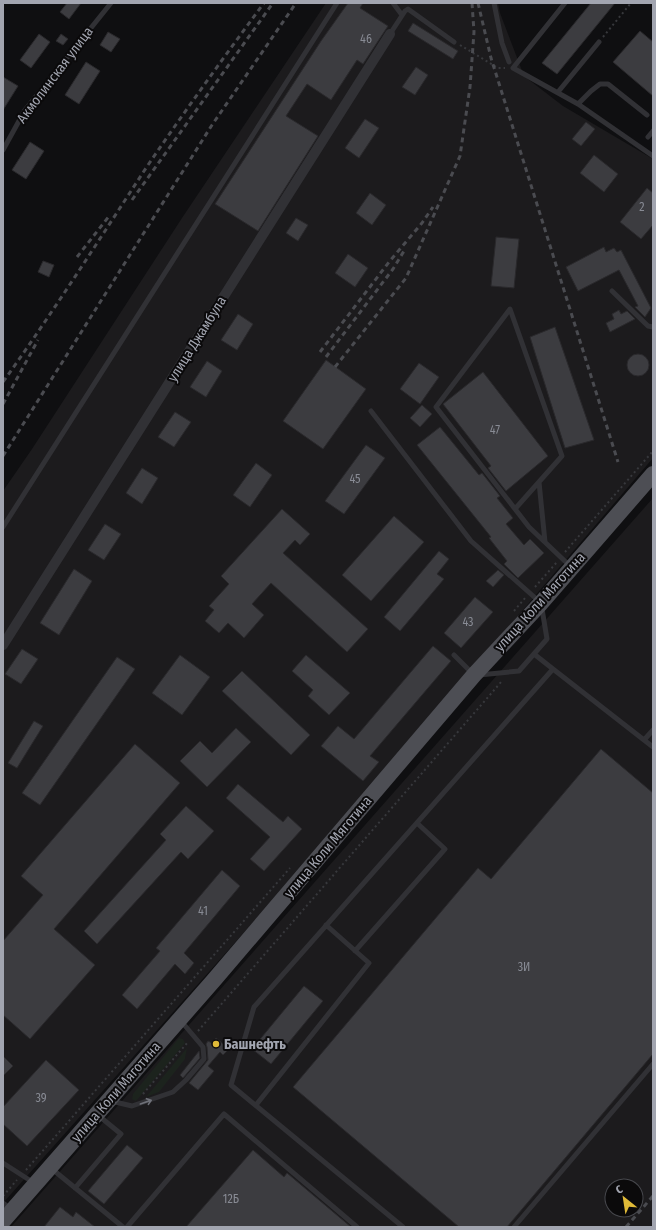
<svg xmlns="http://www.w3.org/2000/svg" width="656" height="1230" font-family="'Fira Sans Condensed',sans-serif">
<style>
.built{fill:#1c1b1d;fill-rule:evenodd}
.green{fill:#1c231d}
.building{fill:#3c3c40;stroke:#2a292c}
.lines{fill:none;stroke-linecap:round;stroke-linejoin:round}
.path{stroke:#37383c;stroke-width:2;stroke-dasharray:2 3;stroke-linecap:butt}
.lane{stroke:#313135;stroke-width:5}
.street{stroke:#313135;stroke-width:10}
.primary{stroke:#4d4e54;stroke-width:16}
.rail{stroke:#4a4b50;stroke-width:3;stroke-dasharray:5 4;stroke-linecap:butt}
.oneway{stroke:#6f7179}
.poi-dot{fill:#e0ba38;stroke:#0b0a0b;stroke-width:1.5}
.labels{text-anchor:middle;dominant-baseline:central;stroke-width:4;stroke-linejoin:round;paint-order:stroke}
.number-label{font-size:12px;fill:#888b94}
.street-label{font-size:14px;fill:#a2a5b0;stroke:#0b0a0b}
.poi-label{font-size:14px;font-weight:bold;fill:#a2a5b0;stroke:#0b0a0b;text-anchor:start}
</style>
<rect width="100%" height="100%" fill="#0f0f11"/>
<!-- built -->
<path class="built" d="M326 3H498L500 13 524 76 563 106 653 159V458L314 854 3 1203V491L32 449 182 218Z
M653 498V1227H11ZM612 1186H636V1210H612Z"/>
<!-- green -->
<path class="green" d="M179 1038 183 1039 185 1043 136 1101 132 1099 133 1094Z
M187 1048 185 1059 159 1092 146 1097Z"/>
<!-- building -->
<path class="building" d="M67 3H81L69 19 60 12Z
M348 3H363L360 8 388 26 363 64 357 60 331 100 307 84 286 116 318 136 258 231 215 204 321 41Z
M591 3H615L557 74 542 63Z
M413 23 458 51 453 59 408 31Z
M640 31 653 42V96L613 62Z
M108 32 120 39 111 52 100 45Z
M39 34 50 42 31 68 20 60Z
M61 34 68 39 63 45 56 41Z
M86 62 100 71 79 104 65 95Z
M416 67 428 75 415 95 402 87Z
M3 77 18 86 3 110Z
M365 119 379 128 359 158 345 148Z
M586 122 595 129 581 146 572 139Z
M30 142 44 151 26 179 12 170Z
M594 155 618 174 604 192 580 173Z
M647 188 653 193V225L641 239 620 222Z
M370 193 386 205 372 225 356 213Z
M296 218 308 225 298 241 286 233Z
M496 237 519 239 514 288 491 286Z
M604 247 606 252 614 248 617 252 621 250 651 308 645 317 635 307 638 306 619 270 578 291 566 267Z
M348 254 368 268 355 287 335 273Z
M43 261 54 265 49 277 38 272Z
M619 310 621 314 627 311 635 319 610 332 606 323 614 319 612 314Z
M238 314 253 324 237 350 221 340Z
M555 327 594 440 565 448 530 337Z
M627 365a11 11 0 1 1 22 0a11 11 0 1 1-22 0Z
M326 360 366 389 323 449 283 421Z
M207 361 222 371 206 397 190 387Z
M419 363 439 377 420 404 400 389Z
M483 372 548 456 506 491 488 468 491 466 443 404Z
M422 405 432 414 420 427 410 418Z
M175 412 191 422 174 447 158 437Z
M440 427 479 475 482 473 500 496 497 498 513 518 506 524 524 545 530 539 544 553 518 578 504 564 507 561 489 538 491 537 417 445Z
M366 445 385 458 344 514 325 501Z
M256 463 272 475 250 507 233 495Z
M142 468 158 478 142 504 126 493Z
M282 509 310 534 300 545 295 540 283 553 368 629 347 652 271 583 252 604 264 615 244 638 228 623 219 633 205 621 214 610 209 606 229 584 221 576Z
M394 516 424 542 371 601 342 575Z
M105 524 121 534 104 560 88 550Z
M439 551 449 559 437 574 444 579 400 631 384 617Z
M74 569 92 581 59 635 40 623Z
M498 570 504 575 493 587 486 581Z
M475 597 493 612 461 648 444 633Z
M433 646 451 661 370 756 379 762 363 781 321 746 338 726 354 739Z
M22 649 38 659 21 684 5 674Z
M180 655 210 677 182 715 152 693Z
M306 655 350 693 329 715 308 696 313 690 292 671Z
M117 657 135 669 40 805 22 793Z
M242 671 310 735 291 755 222 691Z
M34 721 43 726 17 768 8 763Z
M236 728 251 742 207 787 180 761 200 741 212 753Z
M135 744 180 783 54 929 95 965 30 1039 3 1015V941L43 895 21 876Z
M601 749 653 793V1054L507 1227H459L293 1087 478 868 491 879Z
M238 784 283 822 288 816 302 829 264 871 250 859 270 837 226 798Z
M186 806 214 831 188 859 181 852 97 944 84 931 166 840 160 834Z
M222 870 240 886 184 953 194 963 185 974 175 964 137 1009 122 995 160 951 156 948Z
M304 986 323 1001 271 1064 252 1049Z
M216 1038 229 1049 223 1055 220 1052 208 1066 214 1071 198 1090 189 1083 208 1060 207 1047 206 1044 208 1041 212 1043Z
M199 1051 200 1058 183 1078 180 1075Z
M3 1056 13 1066 3 1076Z
M46 1060 79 1090 27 1146 3 1124V1107Z
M127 1145 143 1158 104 1204 88 1191Z
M253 1150 284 1177 287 1173 351 1227H186Z
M60 1207 73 1217 76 1212 95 1227H44Z"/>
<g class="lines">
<!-- path -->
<path class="path" d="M603 37 631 3
M460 45 493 65 498 68H505
M565 552 653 451
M535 587 557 562
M514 611 525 598
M198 1031 502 681
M143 1094 188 1042
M26 1170 290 868
M3 1196 17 1180"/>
<!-- lane -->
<path class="lane" d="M393 3 402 15
M494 3 502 43 509 62
M565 3 513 68 578 104 653 156
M390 34 405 11 408 9 454 42
M558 92 599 42
M578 104 591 91 600 84H608L647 115
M648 137 653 131
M3 150 25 110 111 3
M612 291 648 326 653 327
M371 411 471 541 541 603 547 639 519 671 479 675
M539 482 545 542
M515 509 562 456 510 309 436 407 529 527 570 566
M3 527 337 3
M534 654 553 669
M454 655 472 673
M653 730 644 740 653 747
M355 951 445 849 417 823
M111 1101 132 1106 173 1092 186 1080 204 1059 203 1047 181 1021
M256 1105 369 963 326 925
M3 1163 34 1183
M52 1169 123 1227
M75 1188 121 1134 99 1116
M3 1203 11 1209
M127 1227 224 1114 357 1227
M403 1227 231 1085 254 1007 553 669 644 740
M514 1227 653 1064"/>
<!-- street -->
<path class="street" d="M3 645 390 34"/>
<!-- primary -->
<path class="primary" d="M3 1221 214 980 474 675 541 603 653 474"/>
<!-- rail -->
<path class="rail" d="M478 3 491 58 618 462
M132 200 273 3
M77 257 110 215
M320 352 389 262 422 223 433 207
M326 357 393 269 404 251
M335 367 406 278 460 156 470 87 474 32 472 3
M3 382C53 312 99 240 146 168 184 112 224 57 264 3
M3 404 38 340
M3 456 212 125 296 3
M626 1227 653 1196"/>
</g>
<!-- one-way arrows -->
<defs><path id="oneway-shaft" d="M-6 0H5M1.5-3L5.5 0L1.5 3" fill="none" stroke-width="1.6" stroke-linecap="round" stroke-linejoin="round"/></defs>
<use class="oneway" href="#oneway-shaft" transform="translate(146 1102) rotate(-19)"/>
<!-- markers -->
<circle class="poi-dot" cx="216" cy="1044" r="4"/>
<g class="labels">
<!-- number labels -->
<g class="number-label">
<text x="366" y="39">46</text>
<text x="642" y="207">2</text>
<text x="495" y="430">47</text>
<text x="355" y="479">45</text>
<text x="468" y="622">43</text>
<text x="203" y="911">41</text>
<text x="524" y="967">3И</text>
<text x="41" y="1098">39</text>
<text x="231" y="1199">12Б</text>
</g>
<!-- street labels -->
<g class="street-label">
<text transform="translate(55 75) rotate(-53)">Акмолинская улица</text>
<text transform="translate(197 339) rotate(-58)">улица Джамбула</text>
<text transform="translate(540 602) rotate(-48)">улица Коли Мяготина</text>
<text transform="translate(328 847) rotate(-50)">улица Коли Мяготина</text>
<text transform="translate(116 1092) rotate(-49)">улица Коли Мяготина</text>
</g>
<!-- poi labels -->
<g class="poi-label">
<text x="224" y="1044">Башнефть</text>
</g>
</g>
<!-- border -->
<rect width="656" height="1230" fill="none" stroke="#a2a5b0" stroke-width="8"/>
<!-- north arrow -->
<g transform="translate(624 1198) rotate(330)"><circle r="19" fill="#0b0a0b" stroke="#47484d"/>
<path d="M0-3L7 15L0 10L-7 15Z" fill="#e0ba38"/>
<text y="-6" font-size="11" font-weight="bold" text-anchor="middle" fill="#a2a5b0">С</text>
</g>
</svg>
